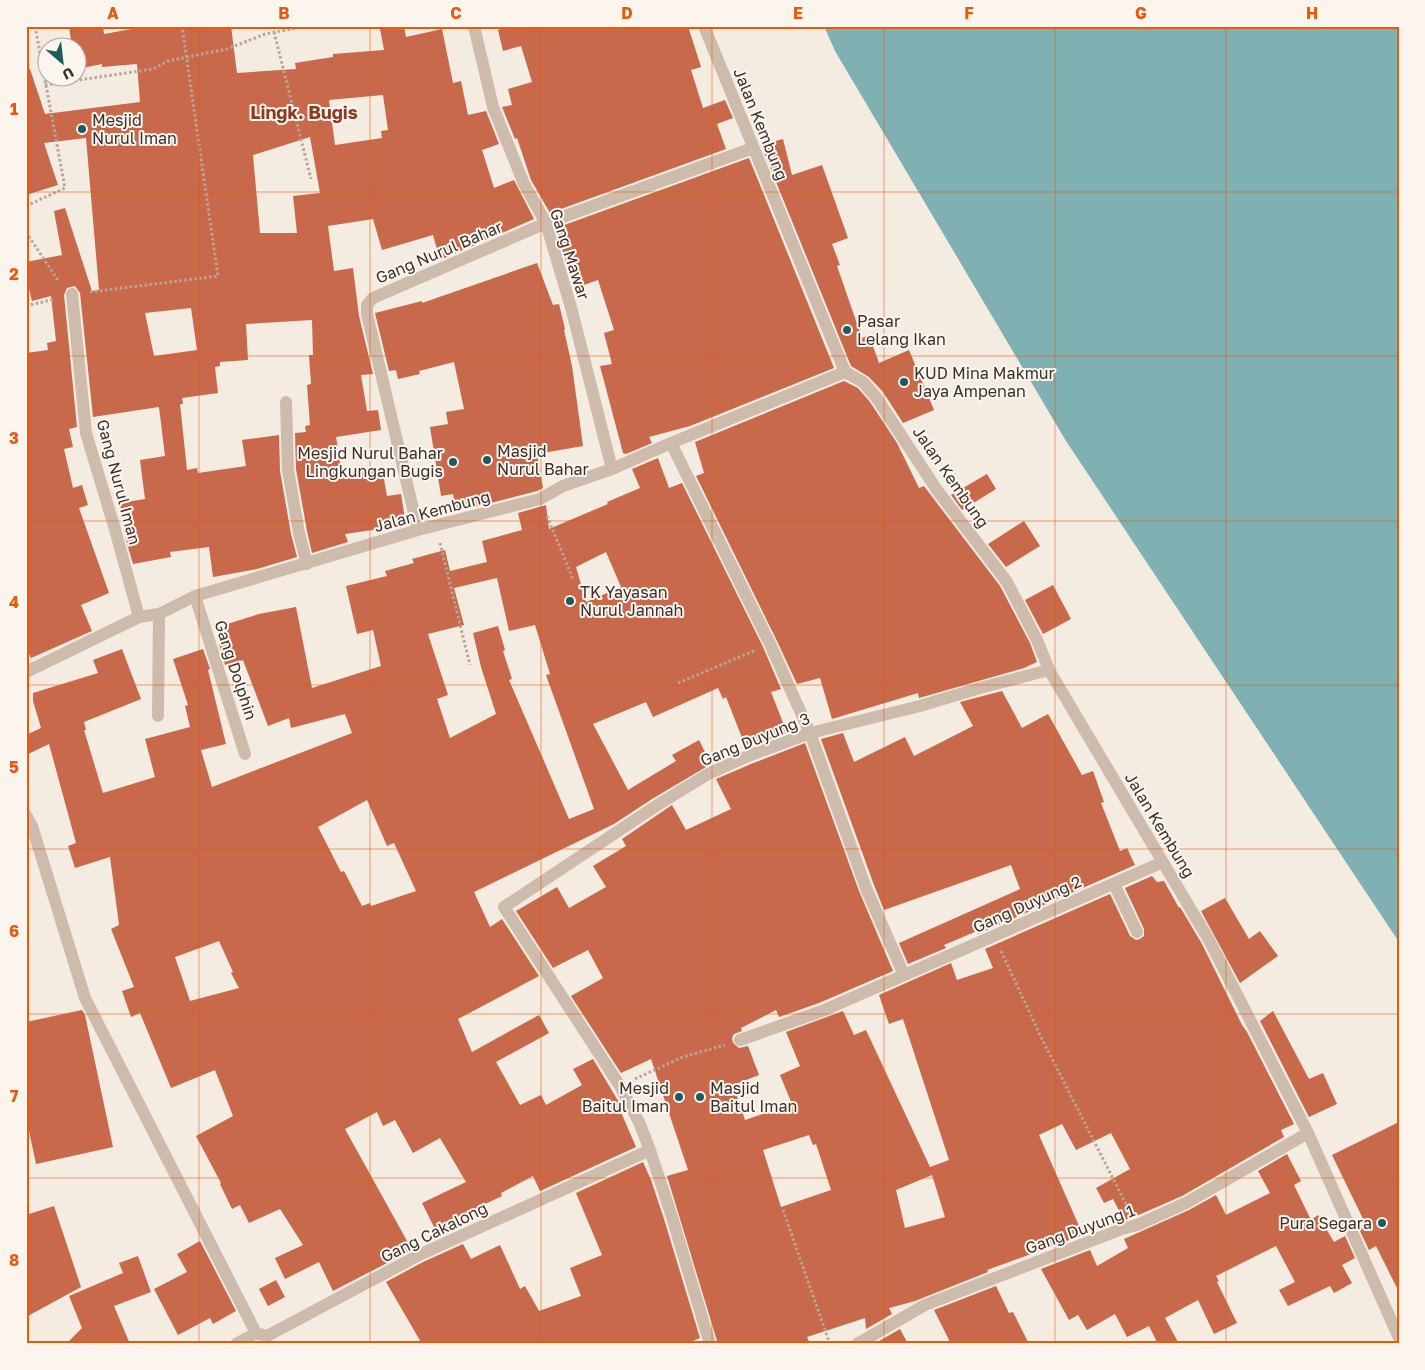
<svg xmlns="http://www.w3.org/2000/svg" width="1425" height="1370" font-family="'Golos Text',sans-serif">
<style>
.water{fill:#7fb0b2}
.building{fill:#c8694b;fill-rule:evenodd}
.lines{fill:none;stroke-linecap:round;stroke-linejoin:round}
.path{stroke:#b9a596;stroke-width:3;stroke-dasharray:2.5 2.5;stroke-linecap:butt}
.lane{stroke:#cdbbac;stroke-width:12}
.street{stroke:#cdbbac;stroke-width:12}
.grid{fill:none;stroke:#e8590c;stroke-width:1;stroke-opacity:0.55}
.poi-dot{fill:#1f5a5e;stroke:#fbf5ee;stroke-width:2}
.labels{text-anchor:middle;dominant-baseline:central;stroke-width:4;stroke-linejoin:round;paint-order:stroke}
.poi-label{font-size:16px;fill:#3b302b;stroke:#fbf5ee;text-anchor:start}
.street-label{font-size:16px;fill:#3b302b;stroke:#fbf5ee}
.neighbourhood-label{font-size:18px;font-weight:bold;fill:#8c3b22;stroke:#fbf5ee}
.neatline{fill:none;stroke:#e8590c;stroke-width:2}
.grid-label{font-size:16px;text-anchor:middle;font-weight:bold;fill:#e8590c}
</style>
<rect width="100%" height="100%" fill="#f4ebe1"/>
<!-- water -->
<path class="water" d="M824 26H1399V942L1066 441 835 51Z"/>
<!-- building -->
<path class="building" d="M69 26H103L104 34 148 26H231L237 73 296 69 295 63 333 57V54L384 50 380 29 404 26 406 37 442 29 453 83 461 81 468 115 486 111 499 144 482 150 494 188 514 180 534 219 440 260 433 235 382 250 373 219 328 226 334 271 353 268 359 316 373 374 361 375 367 411 378 410 381 430 336 437 342 474 382 468 387 496 401 494 406 525 345 534 348 542 312 553 307 531 296 469 295 433 306 432 305 426 310 425 307 385 311 384 309 355H313L312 320 246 324 248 360 220 362V366L215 367 218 393 182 398 183 404H180L187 470 197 468 198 473 246 466 242 440 279 435 280 471 291 534 297 557 257 569 213 577 209 547 170 552 171 557 133 564 126 540 120 503 145 499 140 460 165 456 159 407 93 417 80 293 75 286 67 288 64 295 77 427 69 429 73 447 64 449 73 488 82 485 88 505 79 508 109 593 81 605 92 631 31 658 26 648V353L48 350 47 343 56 341 51 296 32 301 26 277V262L62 255 54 211 65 208 92 291 99 290 86 138 44 143 58 185 26 195V69H30L45 114 140 102 137 64 102 67V64L78 69V48H72ZM383 95 388 130 381 131 382 138 335 145 329 100ZM310 137 320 193 293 196 297 233H260L253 155ZM191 308 197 350 154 356 145 313Z
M509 26H688L701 67 691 70 703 108 725 100 733 118 717 124 726 149 550 213 531 180 517 138 515 139 502 107 512 105 508 89 532 82 521 46 503 51 498 30Z
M783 139 792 175 822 165 848 238 832 244 840 265 837 266 862 338 869 335 879 363 909 350 934 410 903 423 883 392 869 377 851 366 761 145Z
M749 158 834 368 690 426 649 437 652 443 626 454 623 453 600 366 612 364 604 333 614 330 598 280 584 285 574 260 566 262 556 228Z
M537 263 553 305 559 304 565 329 564 330 572 366 583 446 537 454 543 488 537 491 475 507V505L455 508 453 494 441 496 430 427 448 424 446 412 464 409 454 362 419 371 420 374 398 379 396 370 389 371 375 313 422 301V303Z
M844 381 858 388 870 402 897 443 919 488 924 486 1000 586 1030 643 1037 662 1024 668 919 698 918 693 832 719 820 678 797 684 777 641 696 476 704 473 695 442Z
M658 458 669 488 682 483 763 647 781 689 771 692 787 733 746 748 726 697 723 699 718 688 653 717 646 702 593 724 628 790 676 761 672 755 699 740 711 764 652 799 614 824 474 892 490 927 502 919 539 976 458 1019 472 1052 539 1015 549 1033 496 1062 520 1105 541 1095 546 1105 582 1085 573 1069 593 1059 623 1109 620 1110 636 1147 540 1191 533 1176 501 1193 502 1196 451 1220 456 1229 439 1237 422 1203 466 1182 440 1138 413 1153 395 1120 383 1126 377 1112 345 1129 412 1250 333 1291 319 1262 285 1279 275 1258 303 1245 280 1209 249 1223 240 1205 232 1209 220 1184 221 1183 196 1136 233 1116 215 1070 171 1088 140 1013 131 1017 122 991 134 987 111 929 119 925 110 857 75 868 68 846 76 843 49 744 26 755V735L41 728 33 701V693L98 673 93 660 122 649 141 699 84 722 86 730H84L103 793 155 777 145 739 190 727 185 706 188 705 173 659 203 649 210 669 208 670 226 744 201 750 212 787 352 733 345 714 291 728 289 718 268 726 243 660 225 665 219 644 228 641 224 625 259 614 296 607 312 688 381 666 373 630 357 634 346 586 387 576 385 571 414 563 412 559 445 550 450 571 487 562 482 541 522 530 518 513 546 505 549 529 608 504 607 502 640 488 632 469ZM606 552 621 587 586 602 576 567ZM497 578 509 631 535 625 550 674 546 675 594 809 569 819 509 680 512 679 503 651 505 650 498 626 473 633 481 667 496 714 450 738 437 699 448 695 428 634 464 625 454 588ZM367 800 387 846 394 843 416 891 371 906 370 903 362 906 344 871 341 872 318 827ZM219 941 233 972 231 973 239 988 190 1001 175 957Z
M987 474 996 489 962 510 951 495Z
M1024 521 1040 546 1006 567 988 544Z
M1053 585 1071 619 1043 634 1025 600Z
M1002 691 1022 728 1048 714 1082 775 1093 771 1104 802 1101 803 1120 851 1127 848 1135 865 978 934 977 931 944 945 946 948 908 964 899 943 1020 889 1011 865 884 910 874 885 821 739 843 733 854 762 905 737 914 756 973 726 960 702Z
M805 743 859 891 893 971 819 1003 779 1017 776 1010 741 1028 742 1031 734 1034 732 1038 733 1043 739 1048 748 1046 759 1075 733 1085 745 1120 792 1104 780 1075 800 1066 786 1032 843 1011 854 1035 866 1030 930 1167 949 1160 903 1019 889 1024 879 995 951 963 957 980 993 968 985 949 1110 894 1130 936 1136 940 1140 939 1144 936V929L1125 888 1152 876 1157 882 1164 881 1179 908 1180 907 1202 944 1242 1025 1247 1032 1294 1124 1281 1130 1284 1137 1182 1196 1134 1217 1124 1220 1113 1199 1104 1203 1096 1188 1130 1169 1111 1133 1076 1150 1062 1124 1039 1135 1083 1235 987 1270 988 1272 915 1301 889 1308 892 1314 866 1329 865 1318 807 1337 810 1344H718L667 1176 688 1170 651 1059 621 1073 571 996 603 978 588 950 553 968 516 911 557 887 569 908 606 887 593 866 626 846 622 839 672 805 686 830 731 809 716 779 751 764ZM809 1135 813 1145 816 1144 831 1190 781 1207 763 1150ZM932 1175 945 1217 905 1228 896 1190Z
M1225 898 1249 939 1260 931 1278 956 1240 983 1201 911Z
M82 1010 85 1015 113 1147 36 1164 26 1117V1022Z
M1273 1011 1309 1079 1323 1073 1337 1104 1309 1117 1260 1021Z
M1399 1122V1292L1376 1246 1369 1250 1359 1229 1366 1225 1332 1155Z
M1287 1154 1301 1181 1294 1185 1311 1220 1318 1215 1334 1242 1345 1236 1355 1258 1342 1265 1352 1283 1334 1293 1330 1286 1288 1306 1279 1290 1295 1282 1276 1246 1216 1276 1219 1281 1217 1282 1237 1323 1214 1334 1198 1300 1165 1318 1179 1344H1158L1149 1326 1127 1337 1115 1314 1087 1330 1078 1315 1069 1320 1041 1269 1090 1250 1097 1266 1128 1248 1124 1239 1189 1210 1216 1195 1226 1215 1270 1193 1258 1171Z
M643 1162 651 1180 664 1219 700 1338 686 1344H422L386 1282 423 1262 463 1244 471 1259 500 1245 520 1289 525 1286 539 1311 581 1296 570 1268 602 1255 576 1193Z
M54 1206 81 1287 26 1317V1215Z
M200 1241 236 1311 213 1324 210 1318 178 1335 154 1289 187 1272 177 1254Z
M138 1256 151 1292 114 1306 130 1344H66L82 1328 69 1296 123 1273 119 1263Z
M276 1280 285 1297 268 1306 259 1289Z
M996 1286 1009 1313 1013 1312 1029 1344H951L934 1310Z
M900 1329 908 1344H874Z"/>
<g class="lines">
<!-- path -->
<path class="path" d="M274 32 311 179
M45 85 153 69 168 61 227 49 265 34 307 26
M26 206 65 188 35 26
M26 232 59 282
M90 292 218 276 182 26
M26 306 55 299
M547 516 573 579
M440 543 470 665
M678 683 754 651
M1001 951 1041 1037 1129 1210
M635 1079 683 1057 725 1045
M783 1210 830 1344"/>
<!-- lane -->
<path class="lane" d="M158 716 159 614
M1114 884 1137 932"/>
<!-- street -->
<path class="street" d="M474 26 493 107 524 184 546 223 572 311 612 469
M704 26 845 372 863 382 876 397 937 490 1007 582 1037 640 1049 670 1209 940 1308 1133 1399 1338
M72 294 86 433 114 526 139 617
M286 402 288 470 299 533 307 564
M671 443 770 644 810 733 866 888 904 975
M418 530 367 314V305L373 298 546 223 753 148
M195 596 245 754
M26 672 139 617 159 614 195 596 418 530 540 499 563 486 612 469 671 443 845 372
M26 815 32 826 85 998 256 1333
M740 1040 822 1011 1163 862
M236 1344 256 1333 267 1336 419 1255 650 1150
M710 1344 672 1217 650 1150 639 1122 620 1086 504 907 656 806 708 774 748 756 810 733 920 706 980 688 1049 670
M857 1344 925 1305 1122 1229 1137 1225 1186 1203 1308 1133"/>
</g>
<!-- grid -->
<path class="grid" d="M199 26V1344M370 26V1344M541 26V1344M712 26V1344M884 26V1344M1055 26V1344M1226 26V1344M26 192H1399M26 356H1399M26 521H1399M26 685H1399M26 849H1399M26 1014H1399M26 1178H1399"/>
<!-- markers -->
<g class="poi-dot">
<circle cx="82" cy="129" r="5"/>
<circle cx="847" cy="330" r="5"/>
<circle cx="904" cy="382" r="5"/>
<circle cx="487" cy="460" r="5"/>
<circle cx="453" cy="462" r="5"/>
<circle cx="570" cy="601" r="5"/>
<circle cx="679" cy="1097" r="5"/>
<circle cx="700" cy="1097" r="5"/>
<circle cx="1382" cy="1223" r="5"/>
</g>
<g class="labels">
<!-- poi labels -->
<g class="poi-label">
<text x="92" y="120">Mesjid<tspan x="92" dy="18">Nurul Iman</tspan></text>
<text x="857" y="321">Pasar<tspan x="857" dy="18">Lelang Ikan</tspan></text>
<text x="914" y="373">KUD Mina Makmur<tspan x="914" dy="18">Jaya Ampenan</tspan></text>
<text x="497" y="451">Masjid<tspan x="497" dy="18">Nurul Bahar</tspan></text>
<text x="443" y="453" text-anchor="end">Mesjid Nurul Bahar<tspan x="443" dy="18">Lingkungan Bugis</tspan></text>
<text x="580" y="592">TK Yayasan<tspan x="580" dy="18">Nurul Jannah</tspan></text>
<text x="669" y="1088" text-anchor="end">Mesjid<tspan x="669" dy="18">Baitul Iman</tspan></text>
<text x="710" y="1088">Masjid<tspan x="710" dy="18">Baitul Iman</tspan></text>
<text x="1372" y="1223" text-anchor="end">Pura Segara</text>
</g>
<!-- street labels -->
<g class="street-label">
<text transform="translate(761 124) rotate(68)">Jalan Kembung</text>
<text transform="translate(439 252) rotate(-23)">Gang Nurul Bahar</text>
<text transform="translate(570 254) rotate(72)">Gang Mawar</text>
<text transform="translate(951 477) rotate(55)">Jalan Kembung</text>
<text transform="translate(119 482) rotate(75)">Gang Nurul Iman</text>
<text transform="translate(432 511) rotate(-15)">Jalan Kembung</text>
<text transform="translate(236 670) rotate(72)">Gang Dolphin</text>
<text transform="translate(755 739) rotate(-22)">Gang Duyung 3</text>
<text transform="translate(1160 825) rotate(59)">Jalan Kembung</text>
<text transform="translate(1027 904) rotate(-24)">Gang Duyung 2</text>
<text transform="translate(1080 1229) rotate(-20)">Gang Duyung 1</text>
<text transform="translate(434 1232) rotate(-26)">Gang Cakalong</text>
</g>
<!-- neighbourhood labels -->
<g class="neighbourhood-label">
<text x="304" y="112">Lingk. Bugis</text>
</g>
</g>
<!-- border -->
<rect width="1425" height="1370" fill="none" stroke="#fbf5ee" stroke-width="55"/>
<!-- north arrow -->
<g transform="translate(62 62) rotate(152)"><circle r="24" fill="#fbf5ee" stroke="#aea6a0"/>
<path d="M0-4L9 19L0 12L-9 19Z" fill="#1f5a5e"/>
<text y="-8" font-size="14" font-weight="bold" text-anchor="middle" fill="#3b302b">U</text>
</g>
<rect x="28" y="28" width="1370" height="1314" class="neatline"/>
<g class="grid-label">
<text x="113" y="19">A</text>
<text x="284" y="19">B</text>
<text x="456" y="19">C</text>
<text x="627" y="19">D</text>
<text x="798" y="19">E</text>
<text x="969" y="19">F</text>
<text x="1141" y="19">G</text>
<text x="1312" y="19">H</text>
<text x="14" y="115">1</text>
<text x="14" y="280">2</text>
<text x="14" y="444">3</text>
<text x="14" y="608">4</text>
<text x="14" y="773">5</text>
<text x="14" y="937">6</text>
<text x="14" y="1102">7</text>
<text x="14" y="1266">8</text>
</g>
</svg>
